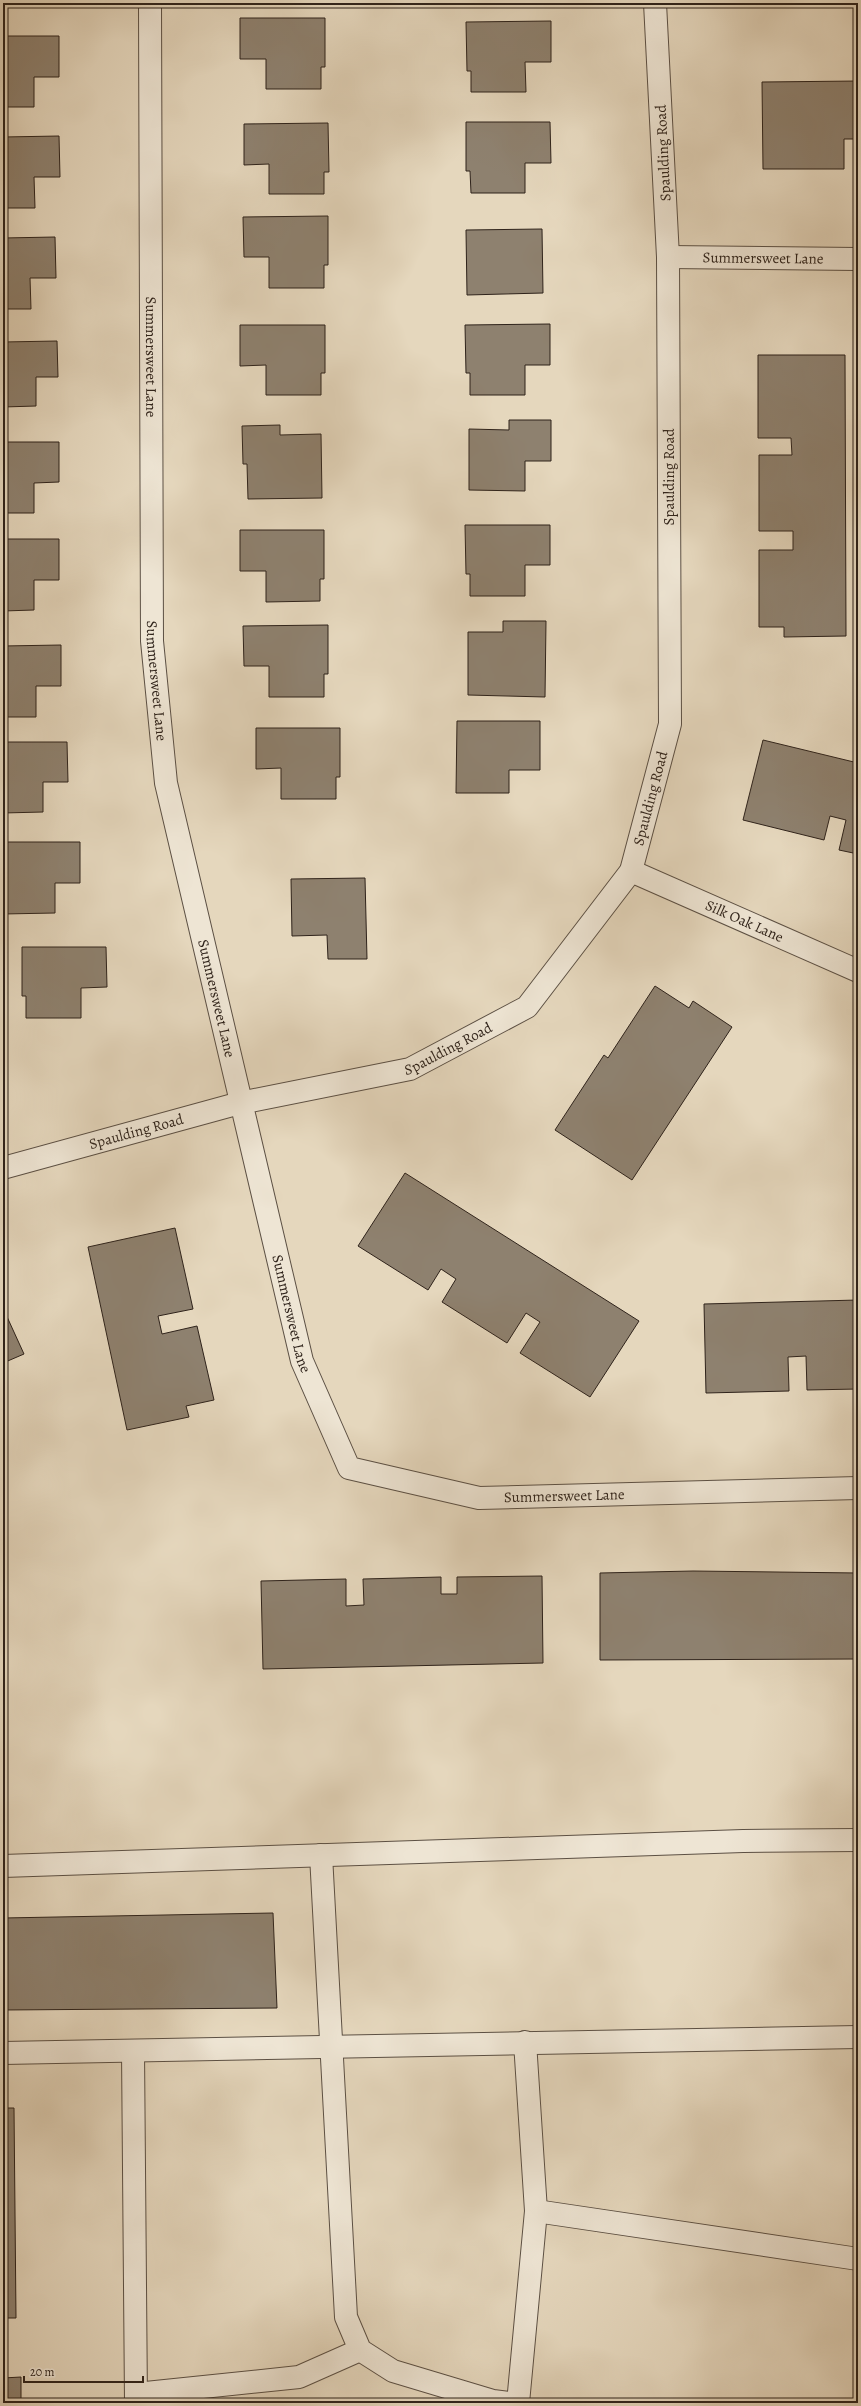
<svg xmlns="http://www.w3.org/2000/svg" width="861" height="2406" font-family="Alegreya,serif">
<style>
.building{fill:#8e816f;stroke:#2f231b}
.lines{fill:none;stroke-linecap:round;stroke-linejoin:round}
.street-casing{stroke:#5c5044;stroke-width:24}
.street{stroke:#eee5d4;stroke-width:22}
.labels{text-anchor:middle;dominant-baseline:central;stroke-width:3;stroke-linejoin:round;paint-order:stroke}
.street-label{font-size:15px;fill:#2f231b;stroke:#eee5d4}
</style>
<rect width="100%" height="100%" fill="#e5d7bd"/>
<filter id="stains"><feTurbulence type="fractalNoise" baseFrequency=".005" numOctaves="4"/><feColorMatrix values="0 0 0 0 .2 0 0 0 0 .09 0 0 0 0 .02 0 0 0 .5 -.17"/></filter>
<radialGradient id="worn" r=".72"><stop offset=".6" stop-color="#630" stop-opacity="0"/><stop offset="1" stop-color="#630" stop-opacity=".3"/></radialGradient>
<!-- building -->
<path class="building" d="M3 3H35V7H3Z
M240 18H325V67H321V89H266V59H240Z
M551 21V62H525L526 92H471V71H467L466 22Z
M3 36H59V77H34V107H3Z
M858 81V139H844V169H763L762 82Z
M466 122H550L551 163H525V193H471L470 171H466Z
M328 123 329 172H324V194H269V164L244 165V124Z
M59 136 60 177H34L35 208H3V137Z
M328 216V265H324V288H269V257H244L243 217Z
M542 229 543 293 467 295 466 230Z
M55 237 56 278H30L31 309H3V238Z
M550 324V365H525V395H470V373H466L465 325Z
M240 325H325V373H321V395H266V365L240 366Z
M57 341 58 377H36V406L3 407V342Z
M758 355H845L846 636 784 637V627H759V550H793V531H759V455H792L791 438H758Z
M509 420H551V461H525V491L469 490V429L509 430Z
M280 425V435L321 434 322 498 248 499 247 464H243L242 426Z
M3 442H59V482L34 483V513H3Z
M465 525H550V565H525V596H470V574H466Z
M240 530H324V579H320V601L266 602V571H240Z
M3 539H59V580H34V610L3 611Z
M503 621H546L545 697 468 695V632H503Z
M328 625V674H324V697H269V666H244L243 626Z
M61 645V686H36V717H3V646Z
M457 721H540V770H509V793H456Z
M256 728H340V777H336V799H281V768L256 769Z
M763 740 858 763V854L839 850 846 820 830 816 824 840 743 820Z
M3 742H67L68 782H43V812L3 813Z
M3 842H80V883H55V913L3 914Z
M365 878 367 959H328L327 935 292 936 291 879Z
M22 947H106L107 987 81 988V1018H26V996H22Z
M655 986 689 1008 693 1001 732 1027 632 1180 555 1130 604 1055 608 1058Z
M405 1173 639 1321 590 1397 520 1353 540 1322 526 1313 507 1343 442 1302 456 1279 441 1269 428 1290 358 1246Z
M175 1228 193 1309 158 1316 162 1334 197 1326 214 1400 186 1406 189 1417 127 1430 88 1247Z
M858 1300V1389L807 1390 806 1356 788 1357 789 1391 706 1393 704 1304Z
M3 1308 24 1354 3 1363Z
M693 1571 858 1573V1659L600 1660V1573Z
M542 1576 543 1663 263 1669 261 1581 346 1579V1606L364 1605 363 1579 441 1577V1594H457V1577Z
M273 1913 277 2008 3 2010V1918Z
M3 2108H14L16 2318H3Z
M21 2377V2403H3V2378Z"/>
<g class="lines">
<!-- street casing -->
<g class="street-casing">
<g id="street">
<path id="s1" d="M150 3 152 641 166 783 302 1361 349 1468 479 1498 858 1488"/>
<path id="s2" d="M668 257 858 259"/>
<path id="s3" d="M631 871 858 971"/>
<path id="s4" d="M3 1168 240 1103 410 1069 527 1007 631 871 670 724 668 257 655 3"/>
<path d="M321 1855 346 2317 360 2350 393 2371 493 2401 510 2403"/>
<path d="M3 1866 743 1841 858 1840"/>
<path d="M133 2051 136 2403"/>
<path d="M3 2053 858 2037"/>
<path d="M536 2211 858 2259"/>
<path d="M136 2394 299 2377 360 2350"/>
<path d="M518 2403 536 2211 525 2042"/>
</g>
</g>
<!-- street -->
<use href="#street" class="street"/>
</g>
<g class="labels">
<!-- street labels -->
<g class="street-label">
<text transform="translate(663 153) rotate(-93)">Spaulding Road</text>
<text stroke="none"><textPath href="#s2" startOffset="95">Summersweet Lane</textPath></text>
<text stroke="none"><textPath href="#s1" startOffset="354">Summersweet Lane</textPath></text>
<text transform="translate(669 477) rotate(-90)">Spaulding Road</text>
<text stroke="none"><textPath href="#s1" startOffset="678">Summersweet Lane</textPath></text>
<text stroke="none"><textPath href="#s4" startOffset="798">Spaulding Road</textPath></text>
<text stroke="none"><textPath href="#s3" startOffset="124">Silk Oak Lane</textPath></text>
<text stroke="none"><textPath href="#s1" startOffset="1002">Summersweet Lane</textPath></text>
<text stroke="none"><textPath href="#s4" startOffset="462">Spaulding Road</textPath></text>
<text stroke="none"><textPath href="#s4" startOffset="138">Spaulding Road</textPath></text>
<text stroke="none"><textPath href="#s1" startOffset="1326">Summersweet Lane</textPath></text>
<text stroke="none"><textPath href="#s1" startOffset="1710">Summersweet Lane</textPath></text>
</g>
</g>
<!-- margin -->
<rect width="861" height="2406" fill="none" stroke="#e5d7bd" stroke-width="16"/>
<rect x="4" y="4" width="853" height="2398" fill="none" stroke="#2f231b" stroke-width="2"/>
<rect x="8" y="8" width="845" height="2390" fill="none" stroke="#2f231b"/>
<!-- scale -->
<path d="M24 2376v6h119v-6" fill="none" stroke="#2f231b" stroke-width="2"/>
<text x="30" y="2376" font-size="12" fill="#2f231b" stroke="#eee5d4" stroke-width="3" paint-order="stroke">20 m</text>
<rect width="100%" height="100%" filter="url(#stains)"/>
<rect width="100%" height="100%" fill="url(#worn)"/>
</svg>
